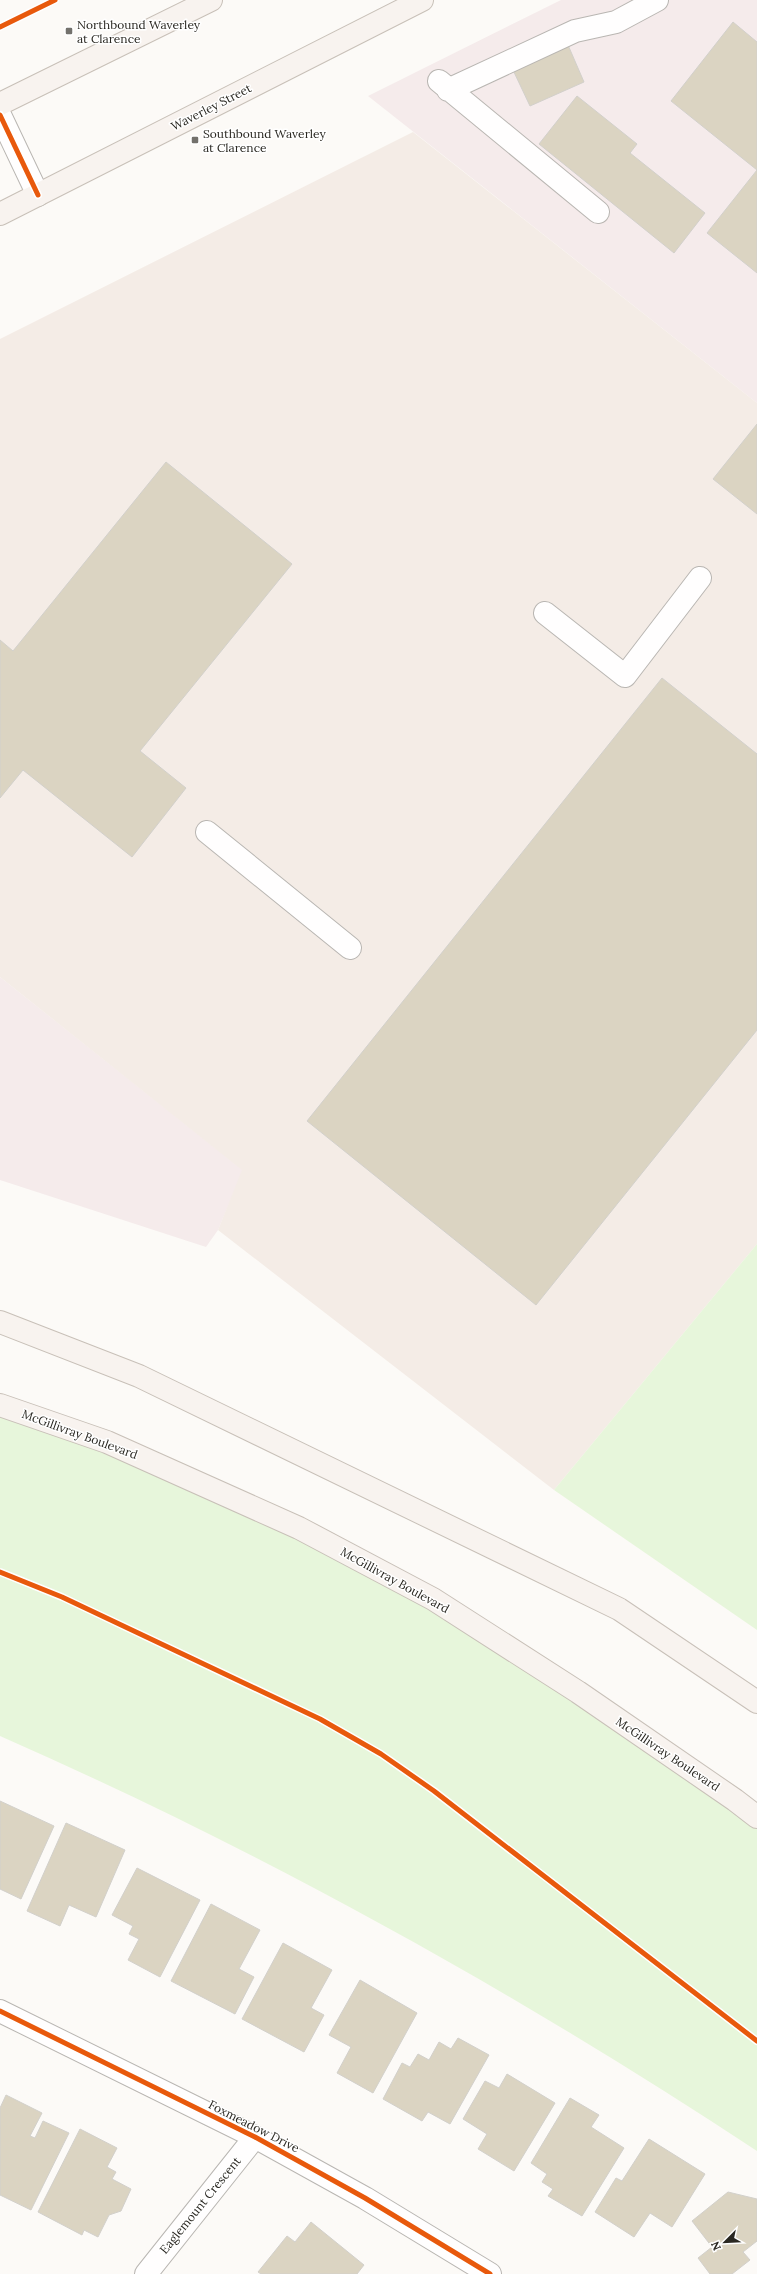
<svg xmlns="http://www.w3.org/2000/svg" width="757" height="2274" font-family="Lora,serif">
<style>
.commercial{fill:#f5ebeb}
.industrial{fill:#f4ece6}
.green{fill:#e7f6db}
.building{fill:#dbd4c2;stroke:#d2d0cb}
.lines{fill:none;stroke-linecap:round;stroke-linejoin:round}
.minor-casing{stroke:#b9b6b2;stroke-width:24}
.major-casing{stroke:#c8c0b8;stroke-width:24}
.minor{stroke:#fffefe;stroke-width:22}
.major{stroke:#f8f3ef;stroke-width:22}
.cycleway-casing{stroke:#fff;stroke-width:8}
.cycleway{stroke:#e8590c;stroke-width:5}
.poi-dot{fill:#73716c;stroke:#fff;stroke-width:1.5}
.labels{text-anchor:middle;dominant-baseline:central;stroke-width:3;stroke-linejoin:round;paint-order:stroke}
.poi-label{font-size:12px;fill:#292721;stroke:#fff;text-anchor:start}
.street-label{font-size:12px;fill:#292721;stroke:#fff}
</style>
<rect width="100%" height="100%" fill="#fcfaf7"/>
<!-- commercial -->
<path class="commercial" d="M561 0H757V403L368 96Z
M0 977 243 1170 218 1230 206 1247 0 1180Z"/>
<!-- industrial -->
<path class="industrial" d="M413 132 757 403V1244L554 1490 218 1230 242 1170 0 977V339Z"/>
<!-- green -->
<path class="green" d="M757 1244V1630L554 1490Z
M0 1405 433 1599 757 1817V2151C516 1992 264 1852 0 1736Z"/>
<!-- building -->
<path class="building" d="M733 22 757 42V170L671 101Z
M568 45 584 82 530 106 513 70Z
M577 96 637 144 630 153 705 213 674 253 539 144Z
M757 170V273L707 233Z
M757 424V514L713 479Z
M166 462 292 564 140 751 186 788 132 857 23 770 0 798V640L13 651Z
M662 678 757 754V1030L536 1305 307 1121Z
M0 1801 54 1826 21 1899 0 1889Z
M66 1823 125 1850 96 1917 69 1905 60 1926 27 1911Z
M137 1868 200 1900 160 1977 128 1960 139 1939 129 1934 133 1926 112 1915Z
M211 1904 260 1930 239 1969 254 1977 235 2014 171 1981Z
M283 1943 332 1970 311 2008 324 2015 304 2052 242 2019Z
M360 1980 417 2013 373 2093 337 2073 351 2047 329 2035Z
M458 2038 489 2055 450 2124 428 2112 422 2121 383 2099 402 2063 410 2067 418 2054 429 2060 439 2042 451 2049Z
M507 2074 555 2103 514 2171 478 2149 487 2134 463 2119 485 2081 499 2088Z
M6 2095 42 2113 30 2136 35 2138 43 2121 69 2133 31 2210 0 2195V2108Z
M570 2098 599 2115 591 2127 624 2148 582 2216 548 2196 553 2189 542 2182 547 2174 531 2163Z
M80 2129 117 2148 107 2167 116 2172 112 2179 131 2189 121 2211 109 2215 98 2237 84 2230 82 2235 38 2212Z
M649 2139 705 2174 672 2227 650 2213 634 2237 595 2212 616 2178 622 2181Z
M728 2192 757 2199V2241L743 2252 750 2260 732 2274H710L698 2258 712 2247 692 2221Z
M311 2222 364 2265 357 2274H261L258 2272 287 2236 295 2242Z"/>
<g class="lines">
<!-- minor casing -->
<g class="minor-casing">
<path id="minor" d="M439 81 598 212
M448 90 575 31 616 22 657 0
M0 115 38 195
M545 613 625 676 700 578
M207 832 350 948
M0 2011 255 2137 365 2198 490 2274
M146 2274 255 2137"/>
</g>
<!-- major casing -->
<g class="major-casing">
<path id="major" d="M0 104 211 0
M0 214 422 0
M0 1322 139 1376 619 1609 757 1702
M0 1405 107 1442 299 1528 433 1599 578 1692 735 1800 757 1817"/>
</g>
<!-- minor -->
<use href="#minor" class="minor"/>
<!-- major -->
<use href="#major" class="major"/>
<!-- cycleway casing -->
<g class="cycleway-casing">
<path id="cycleway" d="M0 27 55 0
M0 115 38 195
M0 1572 62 1597 320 1719 381 1754 434 1791 757 2041
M0 2011 255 2137 365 2198 490 2274"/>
</g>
<!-- cycleway -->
<use href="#cycleway" class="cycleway"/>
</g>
<!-- markers -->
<g class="poi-dot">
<rect x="65" y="27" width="8" height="8" rx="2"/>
<rect x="191" y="136" width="8" height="8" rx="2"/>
</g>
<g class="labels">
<!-- poi labels -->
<g class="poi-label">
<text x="77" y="24">Northbound Waverley<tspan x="77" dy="14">at Clarence</tspan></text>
<text x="203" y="133">Southbound Waverley<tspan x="203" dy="14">at Clarence</tspan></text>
</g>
<!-- street labels -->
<g class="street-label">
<text transform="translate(211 107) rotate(-27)">Waverley Street</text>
<text transform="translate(80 1434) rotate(20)">McGillivray Boulevard</text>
<text transform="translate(395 1580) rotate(29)">McGillivray Boulevard</text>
<text transform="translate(668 1754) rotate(34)">McGillivray Boulevard</text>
<text transform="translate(254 2126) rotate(27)">Foxmeadow Drive</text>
<text transform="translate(200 2205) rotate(-51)">Eaglemount Crescent</text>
</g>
</g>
<!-- north arrow -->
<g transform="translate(725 2242) rotate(246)" stroke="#ffffff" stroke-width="3" paint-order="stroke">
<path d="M0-3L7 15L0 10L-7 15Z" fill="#292721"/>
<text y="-6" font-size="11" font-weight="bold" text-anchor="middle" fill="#292721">N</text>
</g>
</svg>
